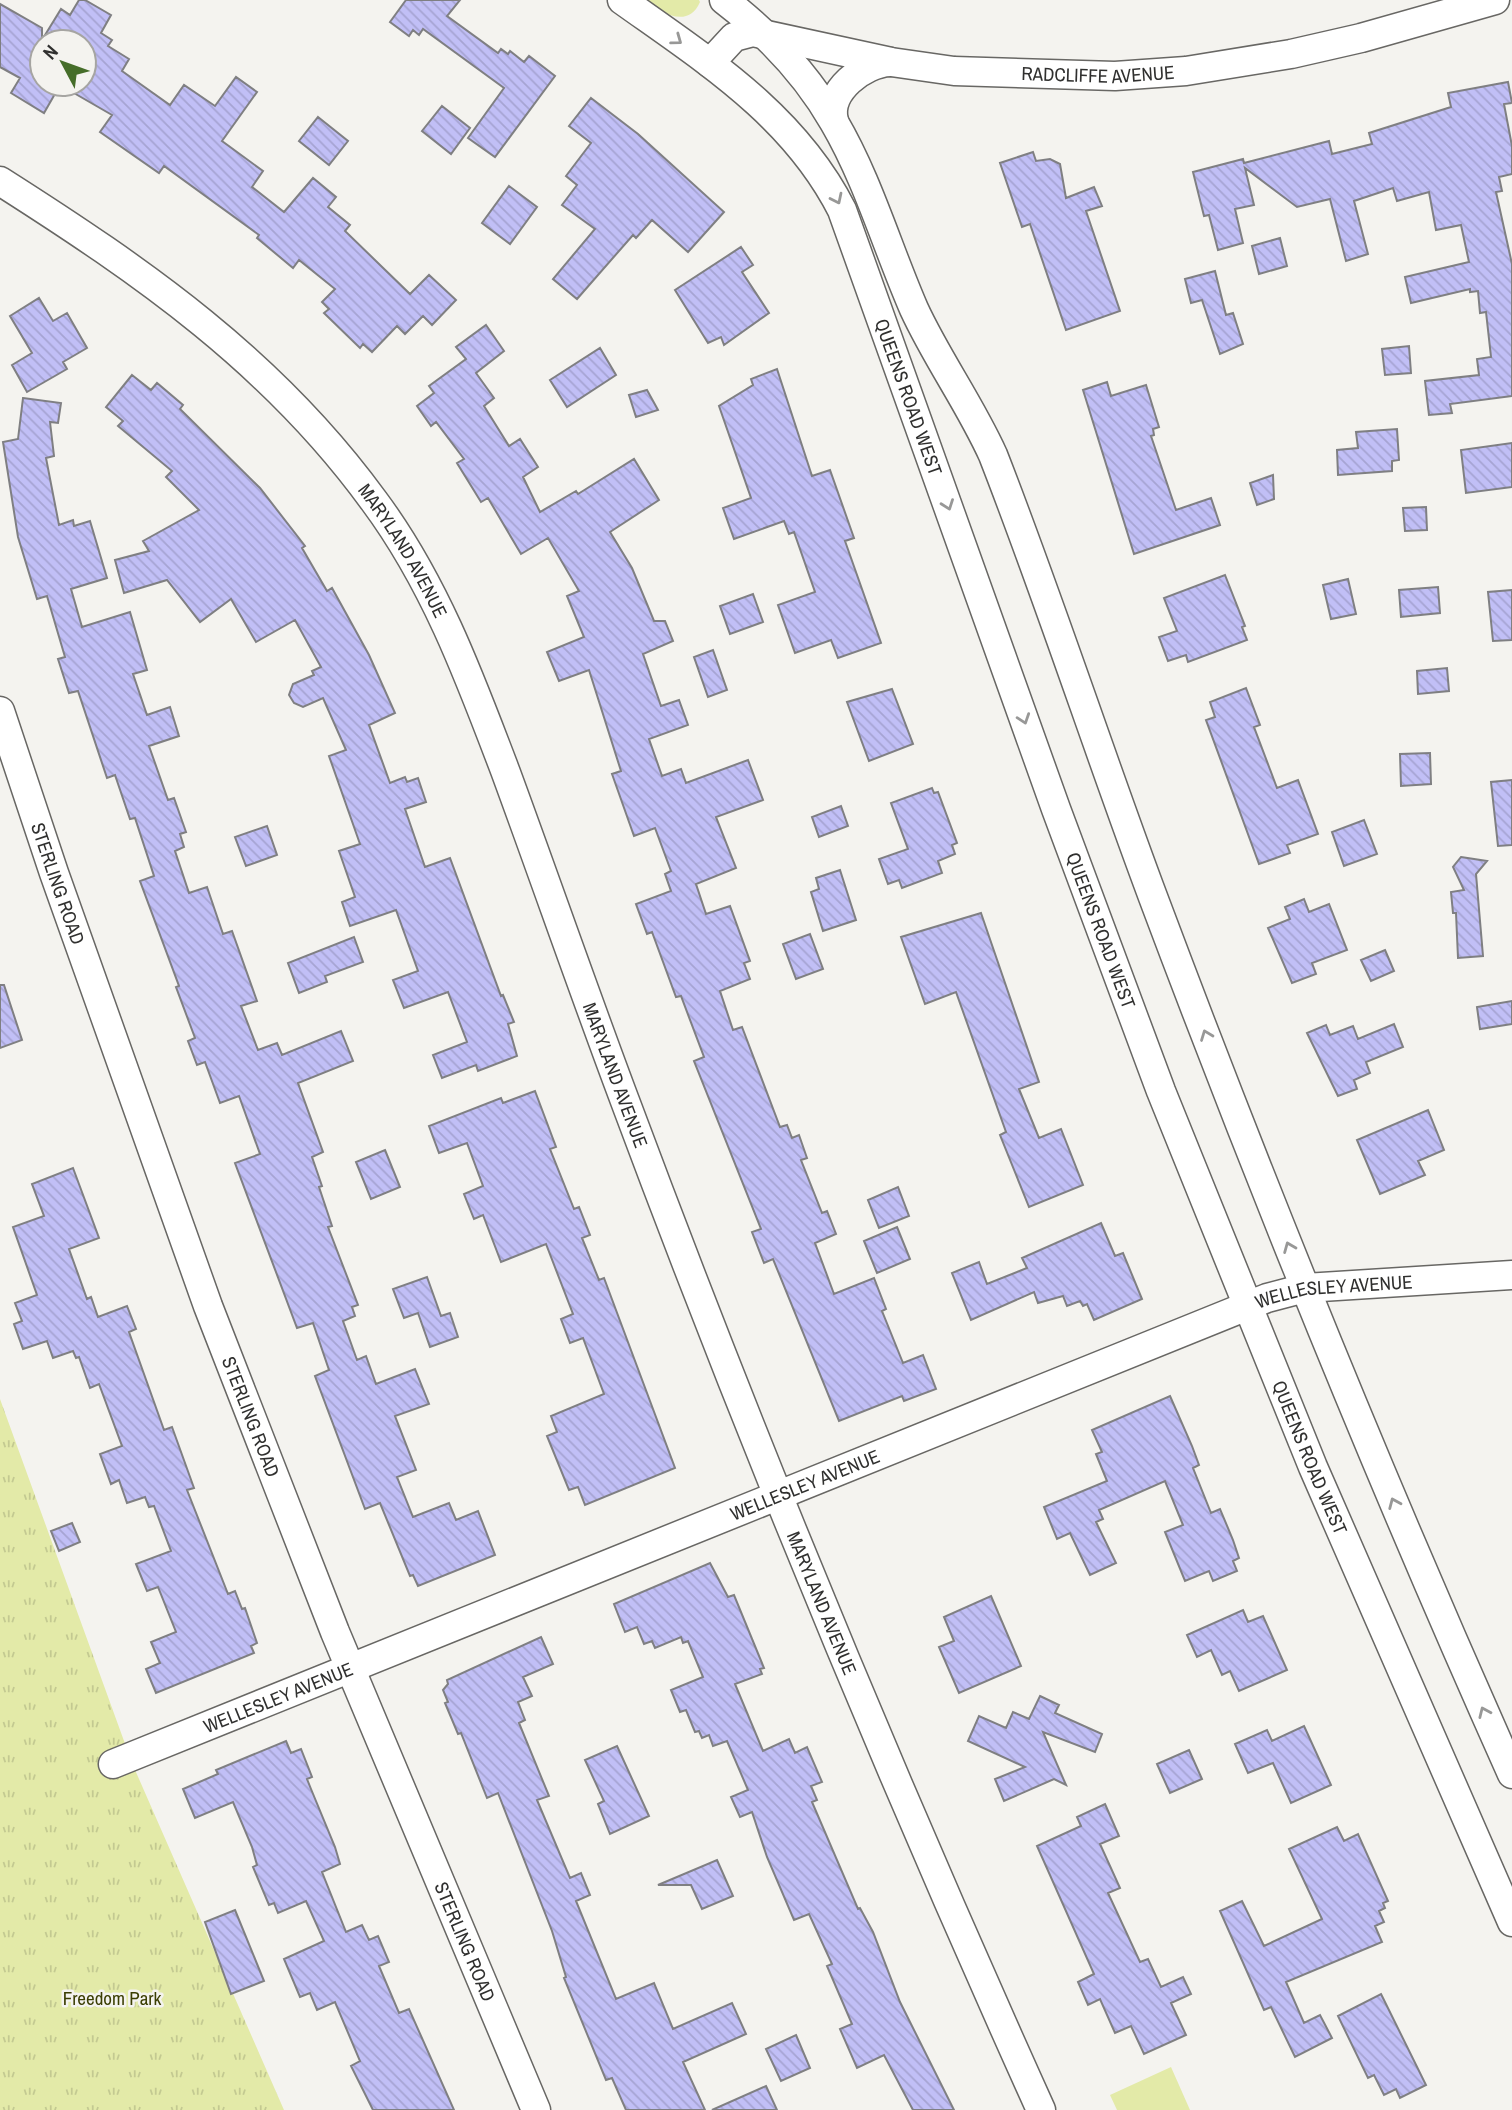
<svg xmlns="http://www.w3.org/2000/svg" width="1512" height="2110" font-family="'Archivo Narrow',sans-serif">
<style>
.green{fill:#e3eaa8}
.park{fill:url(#park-tufts)}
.building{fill:url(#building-back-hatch);stroke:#7f7f82;stroke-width:2;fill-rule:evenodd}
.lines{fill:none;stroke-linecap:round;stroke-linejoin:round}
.minor-casing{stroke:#686764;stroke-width:31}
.minor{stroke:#fff;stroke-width:28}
.oneway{stroke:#989897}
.labels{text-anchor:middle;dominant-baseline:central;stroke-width:5;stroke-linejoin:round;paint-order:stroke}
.street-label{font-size:19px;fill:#30302f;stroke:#f4f3ef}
.park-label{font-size:19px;fill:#3b3e03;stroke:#f4f3ef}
</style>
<defs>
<pattern id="park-tufts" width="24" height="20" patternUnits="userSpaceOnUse" patternTransform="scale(1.75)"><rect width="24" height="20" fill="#e3eaa8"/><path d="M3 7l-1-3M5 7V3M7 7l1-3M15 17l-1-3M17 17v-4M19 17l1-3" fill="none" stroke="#c3c991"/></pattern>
<pattern id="building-back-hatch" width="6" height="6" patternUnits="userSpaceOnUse" patternTransform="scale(1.75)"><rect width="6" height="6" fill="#c1bff6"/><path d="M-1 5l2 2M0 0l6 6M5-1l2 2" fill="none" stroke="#a6a4d3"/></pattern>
</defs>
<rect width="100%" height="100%" fill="#f4f3ef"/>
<!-- green -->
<path class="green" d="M643 0H699L700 2C688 30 660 12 643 0Z
M1171 2067 1190 2110H1117L1110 2095Z"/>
<!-- park -->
<path class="park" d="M0 1399 132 1763 284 2110H0Z"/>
<!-- building -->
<path class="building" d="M79 0H85L111 15 101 33 112 40 108 46 129 59 122 71 170 105 184 85 215 106 236 77 257 92 222 141 263 171 252 187 284 212 313 178 336 197 328 207 350 225 345 231 410 294 429 275 456 300 432 325 423 316 405 334 397 326 372 352 363 344 360 348 324 313 329 309 322 302 335 289 299 260 293 268 257 238 259 235 164 166 159 173 100 132 112 115 60 85 44 113 11 93 20 78 0 67V4L42 28V40L61 9 70 15ZM42 42H84V84H42Z
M406 0H460L447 16 498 53 501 49 508 54 510 51 524 62 529 56 555 76 495 157 468 138 504 88 423 29 419 35 413 30 409 36 390 22Z
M1508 82 1512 103 1504 104 1512 146V174L1499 177 1502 191 1496 192 1512 264V396L1450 404 1452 413 1429 415 1425 381 1479 375 1477 359 1491 357 1486 312 1480 313 1478 291 1470 292V289L1411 303 1405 277 1469 262 1461 225 1436 230 1429 192 1397 201 1393 188 1354 201 1368 254 1346 261 1330 199 1297 207 1245 168 1254 205 1235 209 1243 243 1218 250 1209 215 1204 216 1193 172 1243 159 1244 163 1329 141 1332 154 1372 144 1369 133 1451 107 1448 93Z
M591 98 638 134 724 212 688 252 652 220 636 238 633 235 577 299 553 279 595 229 562 205 577 185 566 176 591 143 569 126Z
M442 106 470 128 451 154 422 131Z
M318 117 348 141 329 165 299 141Z
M1033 152 1036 161 1050 159 1060 164 1066 198 1094 187 1102 206 1086 211 1120 311 1066 330 1030 224 1022 227 1000 163Z
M509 186 537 207 510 244 482 223Z
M1280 238 1287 266 1259 274 1252 246Z
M741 247 753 265 742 272 769 313 724 345 721 337 708 343 675 290Z
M1215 271 1226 315 1233 313 1243 344 1220 354 1202 300 1191 303 1185 279Z
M39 298 53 321 67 313 87 348 63 362 67 369 27 392 12 365 32 353 10 316Z
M486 325 504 351 476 373 494 398 484 406 509 446 520 439 538 467 523 477 540 512 576 491 578 494 634 459 659 500 610 532 632 568 654 621H665L673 641 643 654 661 706 679 700 688 725 649 739 662 776 681 769 686 783 748 760 763 800 716 817 736 868 696 884 706 914 730 906 750 961 744 963 750 979 720 991 733 1030 742 1027 780 1127 787 1125 792 1138 799 1135 807 1158 801 1160 822 1213 827 1211 836 1234 815 1243 834 1294 874 1278 886 1309 882 1311 903 1363 923 1355 936 1389 904 1401 902 1396 839 1421 773 1259 764 1263 752 1232 761 1229 694 1061 704 1057 681 996 676 997 652 932 647 934 636 904 671 891 665 874 671 871 655 828 634 836 612 774 621 771 589 670 559 681 547 652 584 637 567 596 579 591 548 538 521 554 488 498 481 502 457 463 464 459 436 422 431 426 417 406 434 393 429 386 466 359 456 347Z
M1409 346 1411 373 1385 375 1382 349Z
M600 348 616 375 567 407 550 380Z
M777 369 812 476 830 470 854 538 845 541 881 643 838 658 831 640 795 653 778 605 815 592 794 532 789 534 784 521 734 539 723 508 751 498 719 406 753 385 751 379Z
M132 375 151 390 157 383 183 405 180 409 260 488 305 546 302 548 327 591 332 588 369 655 395 713 369 725 390 783 405 777 407 782 418 778 426 802 405 809 425 867 450 858 501 996 503 995 514 1022 508 1024 517 1056 478 1071 476 1065 442 1078 433 1055 467 1042 448 992 404 1008 393 980 418 971 396 910 350 926 342 902 355 897 339 851 360 844 329 756 346 750 323 698 303 707 294 703 289 695 293 684 314 675 312 671 321 667 295 620 256 642 231 599 200 622 167 580 124 593 115 560 149 551 143 541 199 510 166 477 172 471 118 426 123 421 106 407Z
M1107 382 1111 396 1146 385 1159 427 1153 429 1154 435 1151 436 1176 510 1211 498 1220 525 1134 554 1083 390Z
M647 390 658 410 636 417 629 395Z
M23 398 61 403 58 423 50 422 54 456 46 458 59 525 73 520 74 526 90 521 107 578 71 589 82 627 130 612 147 670 133 674 147 715 170 707 179 736 149 746 168 800 174 798 186 832 180 834 184 847 175 851 189 893 207 887 223 934 232 931 257 1001 241 1006 258 1050 277 1043 282 1055 341 1031 353 1061 298 1083 323 1152 312 1157 322 1186 319 1187 332 1226 328 1227 358 1305 352 1307 355 1316 343 1321 357 1360 366 1356 376 1384 415 1369 429 1404 395 1416 416 1470 397 1477 413 1517 449 1503 456 1520 478 1511 495 1555 418 1586 413 1575 410 1576 380 1503 365 1509 315 1376 329 1370 313 1323 297 1328 235 1163 260 1154 239 1096 220 1103 205 1062 197 1065 188 1041 195 1038 176 987 179 986 140 881 154 876 135 818 130 819 115 775 107 778 78 691 69 693 58 659 65 657 47 596 37 599 18 537 3 442 18 439Z
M1397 429 1399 460 1392 461V471L1338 475 1337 450 1358 448 1356 432Z
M1512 443V487L1466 493 1461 450Z
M1273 475 1274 499 1257 505 1250 483Z
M1426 507 1427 530 1405 531 1403 508Z
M1225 575 1245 626 1242 627 1247 640 1188 662 1186 655 1168 661 1159 637 1177 631 1164 598Z
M1348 579 1356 614 1331 619 1323 585Z
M1438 587 1440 613 1401 617 1399 590Z
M1512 590V640L1493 641 1488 592Z
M753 594 763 622 730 634 720 606Z
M713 650 727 690 708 697 694 657Z
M1447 668 1449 691 1418 694 1417 671Z
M1246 688 1260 725 1254 727 1277 788 1298 780 1318 834 1287 845 1290 853 1259 864 1206 720 1215 717 1210 702Z
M892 689 913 744 869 761 847 702Z
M1430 753 1431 784 1401 786 1400 754Z
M1512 780V845L1498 846 1491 782Z
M932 788 934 793 938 792 957 843 952 845 955 854 938 861 942 873 902 888 899 880 888 884 879 859 908 849 891 803Z
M841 806 848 826 819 837 812 817Z
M1364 820 1377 854 1344 866 1332 832Z
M267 826 277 855 246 866 235 837Z
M1461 857 1487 861 1476 874 1483 956 1458 958 1456 913H1453L1451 892 1464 890 1453 867Z
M840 870 856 920 823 931 811 892 819 889 816 878Z
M1304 899 1309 912 1329 904 1347 950 1312 963 1316 974 1292 983 1268 928 1290 919 1285 907Z
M981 913 1039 1082 1019 1089 1039 1138 1061 1129 1083 1185 1029 1207 1000 1135 1006 1132 956 992 925 1004 901 937Z
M810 934 823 969 796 979 783 944Z
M354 937 363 962 325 976 327 982 299 993 288 963Z
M1385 950 1394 971 1371 981 1361 960Z
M0 985H4L22 1040 0 1048Z
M1512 1001V1024L1480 1029 1477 1007Z
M1394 1024 1403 1047 1366 1062 1370 1073 1354 1080 1357 1089 1338 1096 1307 1033 1326 1025 1330 1035 1353 1026 1358 1039Z
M535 1091 556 1147 550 1149 574 1209 579 1207 590 1235 582 1238 599 1280 604 1278 675 1468 585 1505 578 1487 569 1490 547 1436 557 1432 551 1416 604 1394 583 1338 570 1343 561 1319 573 1314 546 1244 501 1262 483 1215 474 1219 464 1194 483 1186 467 1143 439 1153 429 1126 501 1098 503 1103Z
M1428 1110 1444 1150 1418 1161 1425 1175 1380 1194 1357 1140Z
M385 1150 400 1187 371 1199 356 1162Z
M73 1168 99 1238 69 1249 87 1299 91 1297 98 1317 127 1306 136 1329 129 1332 164 1430 172 1427 194 1488 187 1490 228 1594 235 1591 242 1609 245 1608 257 1643 251 1646 254 1653 156 1693 146 1669 160 1663 151 1642 176 1632 158 1587 147 1591 136 1564 171 1551 154 1506 149 1507 145 1497 127 1503 119 1480 111 1484 100 1454 122 1446 99 1384 90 1388 79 1357 76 1358 73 1351 53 1358 47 1341 23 1349 14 1324 22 1321 15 1303 37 1295 13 1227 44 1216 32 1184Z
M898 1187 909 1216 879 1228 868 1200Z
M1101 1223 1115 1256 1123 1253 1142 1299 1094 1320 1087 1304 1083 1306 1080 1301 1067 1306 1063 1296 1038 1303 1034 1292 971 1320 952 1273 979 1262 987 1284 1027 1268 1022 1258Z
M897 1227 910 1259 877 1273 864 1241Z
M427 1277 441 1316 450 1313 458 1337 430 1347 418 1313 404 1318 393 1289Z
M1170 1396 1192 1446 1199 1465 1193 1468 1211 1513 1220 1509 1233 1540 1239 1558 1233 1561 1237 1571 1213 1581 1209 1571 1185 1581 1165 1532 1183 1525 1165 1481 1099 1510 1103 1519 1096 1522 1116 1563 1090 1575 1070 1533 1057 1539 1044 1507 1107 1481 1096 1454 1102 1452 1092 1430Z
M72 1523 80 1542 59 1551 51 1531Z
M710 1563 728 1597 734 1595 764 1668 760 1669 762 1674 735 1684 763 1751 789 1739 795 1753 807 1747 822 1782 811 1786 817 1800 812 1802 858 1909 860 1908 873 1932 900 2002 954 2110H913L884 2055 857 2068 840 2029 852 2024 827 1966 832 1964 809 1914 794 1920 767 1857 752 1812 740 1817 731 1797 748 1790 727 1741 713 1746 709 1735 702 1738 699 1731 695 1732 686 1710 680 1712 671 1690 703 1677 688 1641 683 1643 681 1637 655 1648 652 1641 644 1644 637 1627 625 1632 614 1604Z
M991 1596 1021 1666 959 1693 939 1647 954 1641 944 1617Z
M1243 1610 1248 1622 1263 1616 1287 1670 1239 1691 1230 1671 1222 1675 1211 1650 1197 1657 1187 1635Z
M541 1637 553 1664 523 1677 532 1696 518 1702 525 1720 519 1723 549 1796 537 1800 570 1878 581 1873 590 1895 576 1901 616 1999 654 1983 673 2029 732 2003 746 2034 683 2062 705 2110H626L612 2078 606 2080 564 1978 566 1977 552 1931 498 1793 487 1798 461 1733 458 1734 445 1703 448 1702 443 1690 448 1684 447 1680Z
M1040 1696 1059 1705 1055 1713 1102 1734 1095 1752 1043 1732 1066 1785 1054 1779 1004 1801 995 1779 1025 1767 968 1741 979 1716 1006 1728 1013 1712 1029 1719Z
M1304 1726 1331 1785 1291 1803 1273 1763 1248 1773 1235 1744 1267 1730 1272 1741Z
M286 1741 291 1753 301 1749 312 1777 307 1779 311 1789 335 1847 340 1864 322 1872 346 1932 362 1925 369 1940 378 1936 389 1962 379 1966 399 2013 409 2009 454 2110H373L351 2066 360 2061 335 2002 317 2010 310 1993 300 1997 284 1959 324 1941 306 1901 278 1913 274 1903 269 1905 253 1867 257 1865 252 1847 233 1802 195 1818 183 1789 218 1774 216 1770Z
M617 1746 649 1816 610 1834 598 1804 604 1801 585 1760Z
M1189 1750 1202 1779 1170 1793 1157 1764Z
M1105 1804 1119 1836 1100 1844 1120 1888 1108 1893 1140 1962 1148 1959 1161 1987 1183 1977 1191 1994 1171 2003 1186 2035 1144 2054 1131 2026 1115 2033 1100 1999 1088 2005 1078 1982 1094 1974 1037 1846 1081 1826 1077 1817Z
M1337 1827 1344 1841 1358 1834 1388 1901 1383 1903 1385 1908 1379 1911 1384 1922 1375 1926 1382 1942 1286 1982 1304 2023 1320 2015 1332 2038 1295 2057 1271 2007 1264 2010 1220 1911 1242 1901 1264 1946 1322 1919 1289 1849Z
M717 1860 733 1896 702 1909 691 1885H658Z
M235 1910 264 1981 231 1994 205 1922Z
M1381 1994 1426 2085 1400 2098 1396 2089 1384 2095 1374 2075 1368 2078 1338 2016Z
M796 2035 810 2068 781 2081 766 2049Z
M766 2086 777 2110H712Z"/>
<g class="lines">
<!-- minor casing -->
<g class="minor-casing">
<g id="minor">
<path id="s1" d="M622 0C706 60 794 115 842 210L1056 809 1161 1091 1313 1467 1512 1922"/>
<path d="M724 0C767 33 807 75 834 122 868 180 887 247 914 309 937 359 970 404 993 455 1050 601 1098 750 1153 897 1264 1193 1383 1486 1512 1774"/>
<path id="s2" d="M710 63 734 37 753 32 891 62 954 71 1115 76 1186 71 1291 54 1361 38 1495 0"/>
<path d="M834 121C826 91 864 63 890 62"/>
<path id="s3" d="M0 181C143 272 273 362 374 501 435 583 470 678 506 773 546 882 584 992 625 1101 752 1442 891 1778 1041 2110"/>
<path id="s4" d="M0 711 54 873 208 1306 335 1632 536 2110"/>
<path id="s5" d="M113 1764 1267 1298 1305 1288 1512 1275"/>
</g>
</g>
<!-- minor -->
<use href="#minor" class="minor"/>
</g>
<!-- one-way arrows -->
<defs><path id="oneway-chevron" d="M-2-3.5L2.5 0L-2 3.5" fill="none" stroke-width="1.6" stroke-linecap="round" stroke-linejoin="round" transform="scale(1.75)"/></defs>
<g class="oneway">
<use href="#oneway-chevron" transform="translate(677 40) rotate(36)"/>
<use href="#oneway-chevron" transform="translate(837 199) rotate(64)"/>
<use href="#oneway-chevron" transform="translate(948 505) rotate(70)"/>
<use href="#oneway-chevron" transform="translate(1024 719) rotate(71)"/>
<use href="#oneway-chevron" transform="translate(1206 1035) rotate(-111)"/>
<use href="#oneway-chevron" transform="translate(1289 1247) rotate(-112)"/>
<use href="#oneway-chevron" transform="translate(1394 1503) rotate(-113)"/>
<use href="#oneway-chevron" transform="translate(1484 1712) rotate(-114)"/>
</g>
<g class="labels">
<!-- street labels -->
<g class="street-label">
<text stroke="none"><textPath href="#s2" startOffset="404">RADCLIFFE AVENUE</textPath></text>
<text stroke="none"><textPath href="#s1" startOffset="506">QUEENS ROAD WEST</textPath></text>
<text stroke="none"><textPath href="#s3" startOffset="553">MARYLAND AVENUE</textPath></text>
<text stroke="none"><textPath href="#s4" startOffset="182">STERLING ROAD</textPath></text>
<text stroke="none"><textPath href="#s1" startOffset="1073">QUEENS ROAD WEST</textPath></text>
<text stroke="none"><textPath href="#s3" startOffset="1120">MARYLAND AVENUE</textPath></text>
<text stroke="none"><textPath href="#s5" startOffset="1312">WELLESLEY AVENUE</textPath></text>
<text stroke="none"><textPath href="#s4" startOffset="749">STERLING ROAD</textPath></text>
<text stroke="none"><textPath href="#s1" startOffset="1640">QUEENS ROAD WEST</textPath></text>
<text stroke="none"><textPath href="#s5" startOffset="746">WELLESLEY AVENUE</textPath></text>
<text stroke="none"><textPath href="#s3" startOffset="1687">MARYLAND AVENUE</textPath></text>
<text stroke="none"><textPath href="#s5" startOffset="178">WELLESLEY AVENUE</textPath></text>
<text stroke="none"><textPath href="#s4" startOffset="1316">STERLING ROAD</textPath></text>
</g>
<!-- park labels -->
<g class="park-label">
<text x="112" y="1998">Freedom Park</text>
</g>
</g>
<!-- north arrow -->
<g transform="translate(63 63) rotate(311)"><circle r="33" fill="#f4f3ef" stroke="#a6a5a2" stroke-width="2"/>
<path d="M0-5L12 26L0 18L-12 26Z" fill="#456d29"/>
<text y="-10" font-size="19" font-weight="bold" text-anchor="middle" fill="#30302f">N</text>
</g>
</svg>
